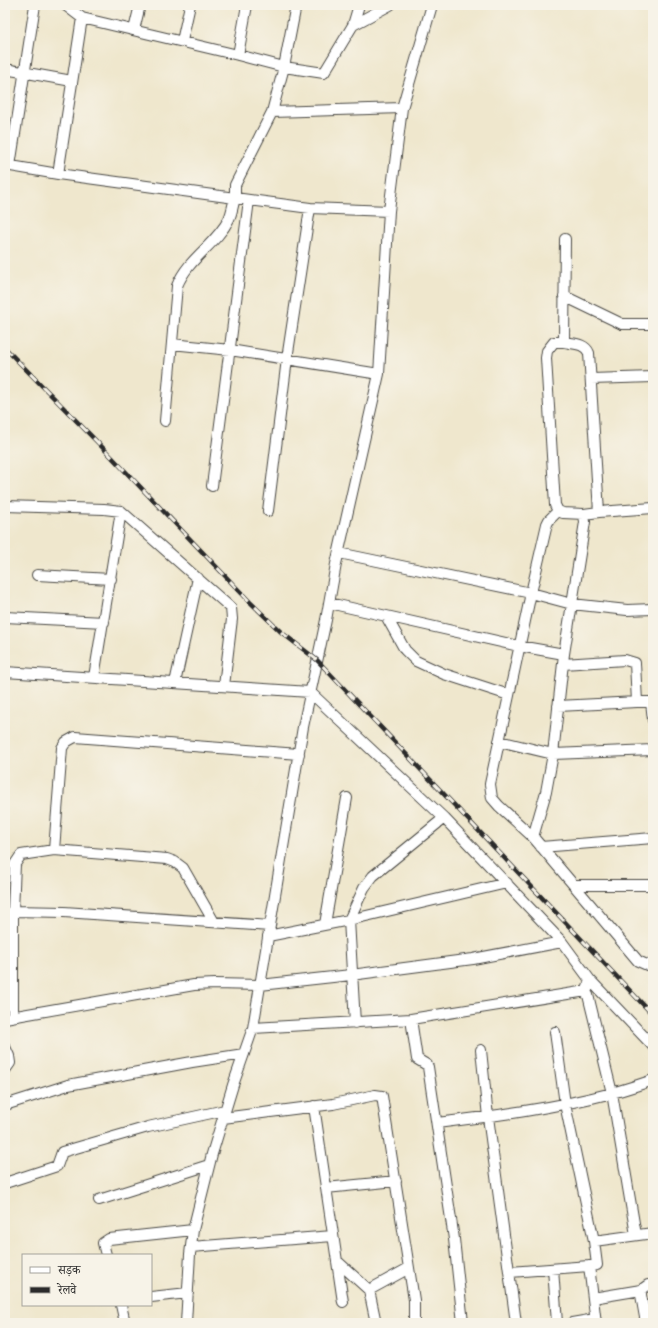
<svg xmlns="http://www.w3.org/2000/svg" width="658" height="1328" font-family="'Sorts Mill Goudy','Noto Serif Devanagari',serif">
<style>
.lines{fill:none;stroke-linecap:round;stroke-linejoin:round}
.street-casing{stroke:#484743;stroke-width:12}
.street{stroke:#fff;stroke-width:10}
.rail-casing{stroke:#2b2b2b;stroke-width:4.5}
.rail{stroke:#f7f3e8;stroke-width:3;stroke-dasharray:9;stroke-linecap:butt}
</style>
<rect width="100%" height="100%" fill="#f7f3e8"/>
<filter id="ink" filterUnits="userSpaceOnUse"><feTurbulence type="fractalNoise" baseFrequency=".025" numOctaves="2"/><feDisplacementMap in="SourceGraphic" scale="8" xChannelSelector="R" yChannelSelector="G"/><feConvolveMatrix kernelMatrix="1 2 1 2 8 2 1 2 1" color-interpolation-filters="sRGB"/></filter>
<filter id="wash" filterUnits="userSpaceOnUse"><feTurbulence type="fractalNoise" baseFrequency=".012" numOctaves="4" result="noise"/><feDisplacementMap in="SourceGraphic" scale="16" xChannelSelector="R" yChannelSelector="G"/><feGaussianBlur stdDeviation="0.9" result="paint"/><feColorMatrix in="noise" values="0 0 0 0 0 0 0 0 0 0 0 0 0 0 0 0 0 1.4 0 .05"/><feComposite in="paint" operator="in"/></filter>
<g filter="url(#wash)">
<rect width="100%" height="100%" fill="#efe7cd"/>
</g>
<g filter="url(#ink)">
<g class="lines">
<!-- street casing -->
<g class="street-casing">
<path id="street" d="M65 5 82 18 238 55 284 67 272 112 235 185V198L310 208 389 211
M296 5 284 67 324 73 353 25
M359 5 353 25 390 5
M134 30 140 5
M182 41 190 5
M238 55 247 5
M5 69 72 81
M272 112 402 108
M5 165 58 174 235 198C233 204 232 213 229 219 216 245 188 258 177 286L165 421
M10 166 35 5
M58 174 82 18
M565 239 564 342C573 344 585 343 589 353L599 512
M564 296 622 324H653
M564 342H554L547 351 546 358 555 505 558 511 563 513 584 514
M172 344 230 350 379 374
M591 379 653 377
M212 486 249 200
M5 506 104 509 121 511 231 608 232 619 224 686
M268 511 287 359 310 208
M339 553 531 593 572 604 627 610 653 609
M37 575 111 579
M329 603 519 646 564 654 585 522 584 514 599 512 653 508
M386 616 405 650 416 661 444 674 509 695
M5 617 104 622
M564 654 553 754 546 792 533 837 638 961 647 965 653 964
M563 664 625 660 635 663 637 702H651L653 720
M5 672 310 692 444 818 562 942 590 980 586 993
M94 677 121 511
M175 683 198 578
M558 706 637 702
M499 741 553 754 653 750
M533 837 499 806 492 798 490 784 531 593 547 524 549 520 558 511
M541 847 653 838
M54 850 167 859 175 862 183 868 214 922
M574 885H653
M13 911 64 912 270 926
M325 924 347 798
M268 936 349 920 507 883
M590 980 653 1046
M13 1016V911L15 864 21 855 54 850 62 748 66 742 75 737 299 754
M5 1018 194 985 215 984 260 985 351 975 473 959 562 942
M411 1019 417 1059 427 1065 428 1067 454 1239 463 1323
M355 1023 349 920 364 888 373 876 444 818
M253 1028 411 1019 580 992H584L588 995 612 1093 636 1235
M555 1032 565 1104 594 1241 597 1265 589 1266 596 1323
M5 1047 9 1056 10 1063 5 1070
M481 1050 488 1117 516 1323
M5 1105 68 1085 192 1062 244 1054
M314 1106 343 1302
M223 1118 333 1104 375 1095 382 1096 414 1300V1323
M437 1123C495 1116 555 1108 612 1093 626 1089 639 1085 653 1080
M5 1183 57 1166 62 1152 148 1127 225 1110
M326 1188 396 1181
M99 1200 209 1165
M594 1241 653 1233
M191 1247 333 1236
M106 1255 103 1243 109 1239 193 1230
M337 1261 369 1290 409 1268
M553 1269 557 1323
M510 1272 589 1266
M369 1290 376 1323
M151 1297 188 1293
M593 1298 641 1290
M121 1305 125 1323
M186 1323 190 1254 193 1230 212 1154 233 1085 253 1028 303 727 326 620 336 564 379 374 389 211 402 108 432 5
M572 1323 595 1319
M646 1323 641 1295V1290L648 1285H653"/>
</g>
<!-- street -->
<use href="#street" class="street"/>
<!-- rail casing -->
<g class="rail-casing">
<path id="rail" d="M5 348 105 450 250 602 281 632 317 660 653 1015"/>
</g>
<!-- rail -->
<use href="#rail" class="rail"/>
</g>
</g>
<!-- margin -->
<rect width="658" height="1328" fill="none" stroke="#f7f3e8" stroke-width="20"/>
<!-- legend -->
<rect x="22" y="1254" width="130" height="52" fill="#f7f3e8" stroke="#a5a39c"/>
<rect x="30" y="1267" width="20" height="6" fill="#ffffff" stroke="#a5a39c"/>
<text x="58" y="1274" font-size="12" fill="#2b2b2b">सड़क</text>
<rect x="30" y="1287" width="20" height="6" fill="#2b2b2b" stroke="#a5a39c"/>
<text x="58" y="1294" font-size="12" fill="#2b2b2b">रेलवे</text>
</svg>
